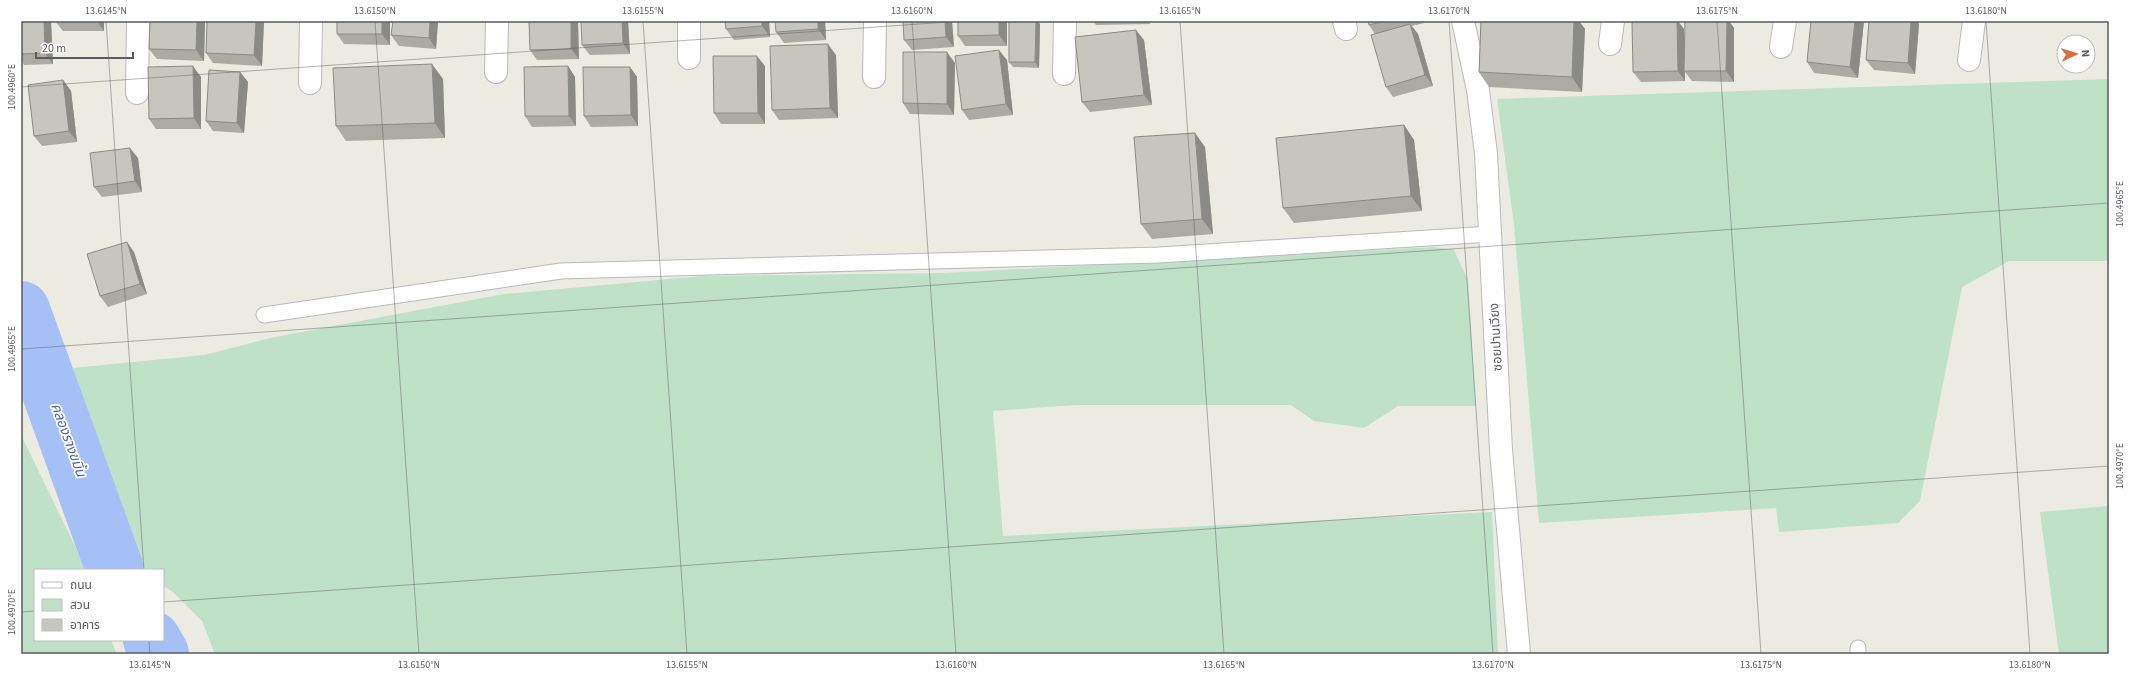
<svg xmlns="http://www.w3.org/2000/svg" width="2130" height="675" font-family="'Source Sans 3','Noto Sans Thai',sans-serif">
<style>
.green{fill:#bfe1c8}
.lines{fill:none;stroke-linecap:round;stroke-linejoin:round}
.river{stroke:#a5bff7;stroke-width:58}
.service-casing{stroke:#b9b9bf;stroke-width:17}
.minor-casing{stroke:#b9b9bf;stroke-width:24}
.service{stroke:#fff;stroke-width:15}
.minor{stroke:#fff;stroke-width:22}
.wall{fill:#abaaa3}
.shaded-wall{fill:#8b8b85}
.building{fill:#c7c6be;stroke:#8b8b85}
.ticks{fill:none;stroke:#5a5b61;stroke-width:1;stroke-opacity:0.45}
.labels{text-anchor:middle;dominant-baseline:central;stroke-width:3.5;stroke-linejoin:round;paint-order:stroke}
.street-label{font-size:13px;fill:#5a5b61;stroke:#fff}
.water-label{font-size:14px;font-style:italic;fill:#4b64b8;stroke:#fff}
.neatline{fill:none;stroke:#5a5b61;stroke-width:1.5}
.ticks-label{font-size:10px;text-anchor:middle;fill:#5a5b61}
</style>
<rect width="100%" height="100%" fill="#ebebe1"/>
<!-- green -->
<path class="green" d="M2109 79V261H2009L1962 287 1920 501 1898 523 1779 532 1776 508 1539 523 1514 225 1497 99Z
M1434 247 1454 250 1468 280 1476 406H1398L1364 428 1314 421 1291 405H1076L993 411 1003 536 1492 512 1498 654H215L202 621 173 592 163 586V570H138L135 568 109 499 73 368 204 355 275 337 504 294 702 276 944 273Z
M21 435 76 548 84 570H35V640H111L117 654H21Z
M2109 506V654H2059L2040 512Z"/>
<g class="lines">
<!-- river -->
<path class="river" d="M21 310 115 570
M152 640 160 654"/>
<!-- service casing -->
<g class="service-casing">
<path id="service" d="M264 315 561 271 1159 255 1491 234
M1858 648V654"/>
</g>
<!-- minor casing -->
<g class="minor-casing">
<path id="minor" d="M1344 21 1346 29
M1463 21 1478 90 1486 154 1501 450 1519 654
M1610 44 1613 21
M1781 47 1785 21
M689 58V21
M1969 60 1974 21
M496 72 497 21
M1064 74 1065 21
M874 77 875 21
M310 83 311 21
M137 93 138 21"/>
</g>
<!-- service -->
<use href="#service" class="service"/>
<!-- minor -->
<use href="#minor" class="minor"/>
</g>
<!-- wall -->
<path class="wall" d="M21 21H51L53 64 24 65 21 60Z
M55 21H104V31H63Z
M205 21 204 61 157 59 149 49Z
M207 21H264L262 66 213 63 206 53Z
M337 21H390V45L344 44 337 34Z
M393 21H438L436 49 399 46 391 35Z
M529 21H578L579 59 537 60 530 50Z
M628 21 630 54 590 55 582 45Z
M725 21H769L770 37 734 40 726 29Z
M825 21 826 40 784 43 776 32Z
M952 21 954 47 912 50 904 40Z
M958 21H1007V46H965L958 36Z
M1036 21H1037L1040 24 1039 68 1013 67 1009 62Z
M1093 21H1150V24L1096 25Z
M1368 21H1423L1424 23 1412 26 1418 34 1433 86 1393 97 1386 87 1375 34 1369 25Z
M1481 21H1579L1585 29 1582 92 1489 87 1479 72Z
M1685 21H1729L1734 28V82L1692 81 1685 72V81L1641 82 1633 72 1684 29 1685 56Z
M1811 21H1864L1858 78 1814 73 1807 62Z
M1919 24 1915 74 1874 70 1866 60Z
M1144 40 1152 105 1090 112 1082 102Z
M836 55 838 118 779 120 772 110Z
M1007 60 1013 115 969 120 962 110Z
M955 63 954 115 910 114 903 103Z
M568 66 575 77 576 126 532 127 525 116Z
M765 66V124H721L714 113Z
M630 67 637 77 638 126 591 127 584 116Z
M240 72 248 82 244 133 213 131 206 121Z
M201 77V129H156L149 119Z
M443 79 445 138 346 141 336 126Z
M63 80 71 91 77 142 42 146 34 136Z
M1404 125 1414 140 1422 211 1294 223 1283 208Z
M1205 147 1213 234 1152 239 1141 224Z
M138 158 142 192 102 197 94 187Z
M134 252 147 294 108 307 100 296Z"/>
<!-- shaded-wall -->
<path class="shaded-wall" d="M44 21H51L53 64 45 53Z
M97 21H104V31Z
M197 21H205L204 61 196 50Z
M256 21H264L262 66 254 55Z
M382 21H390V45L382 34Z
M430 21H438L436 49 429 38Z
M571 21H578L579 59 571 49Z
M622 21H628L630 54 623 43Z
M762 21H769L770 37 762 26Z
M818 21H825L826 40 818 29Z
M945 21H952L954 47 946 37Z
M999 21H1007V46L999 35Z
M1036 21H1037L1040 24 1039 68 1035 62Z
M1574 21H1579L1585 29 1582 92 1572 77Z
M1677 21H1678L1684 29 1685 71H1684L1685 72V81L1678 71Z
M1727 21H1729L1734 28V82L1726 71Z
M1855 21H1864L1858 78 1850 67Z
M1911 21H1917L1919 24 1915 74 1908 63Z
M1410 24 1418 34 1433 86 1425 75Z
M1136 30 1144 40 1152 105 1144 95Z
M828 44 836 55 838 118 830 108Z
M999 50 1007 60 1013 115 1006 104Z
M947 52 955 63 954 115 947 104Z
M757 56 765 66V124L758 113Z
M432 64 443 79 445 138 435 123Z
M193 66 201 77V129L194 118Z
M568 66 575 77 576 126 569 116Z
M630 67 637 77 638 126 631 115Z
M240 72 248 82 244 133 237 123Z
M63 80 71 91 77 142 69 131Z
M1404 125 1414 140 1422 211 1411 196Z
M1195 133 1205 147 1213 234 1202 219Z
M130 148 138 158 142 192 135 181Z
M127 242 134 252 147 294 140 284Z"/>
<!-- building -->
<path class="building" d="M21 21H44L45 53 21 54Z
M150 21H197L196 50 149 49Z
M207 21H256L254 55 206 53Z
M337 21H382V34H337Z
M393 21H430L429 38 391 35Z
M529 21H571V49L530 50Z
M581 21H622L623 43 582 45Z
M725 21H762V26L726 29Z
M775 21H818V29L776 32Z
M903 21H945L946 37 904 40Z
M958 21H999V35L958 36Z
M1009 21H1036L1035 62H1009Z
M1368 21H1385L1369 25Z
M1481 21H1574L1572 77 1479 72Z
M1632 21H1677L1678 71 1633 72Z
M1685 21H1727L1726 71H1684Z
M1811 21H1855L1850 67 1807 62Z
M1869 21H1911L1908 63 1866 60Z
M1410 24 1425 75 1386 87 1371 35Z
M1136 30 1144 95 1082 102 1075 37Z
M828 44 830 108 772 110 770 46Z
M999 50 1006 104 962 110 955 56Z
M903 52H947V104L903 103Z
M713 56H757L758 113H714Z
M432 64 435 123 336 126 333 68Z
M193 66 194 118 149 119 148 67Z
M568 66 569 116H525L524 67Z
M583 67H630L631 115 584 116Z
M209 70 240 72 237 123 206 121Z
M63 80 69 131 34 136 28 85Z
M1404 125 1411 196 1283 208 1276 138Z
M1195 133 1202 219 1141 224 1134 137Z
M130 148 135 181 94 187 90 153Z
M127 242 140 284 100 296 87 254Z"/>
<!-- ticks -->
<path class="ticks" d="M106 21 144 570M375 21 419 654M643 21 687 654M912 21 956 654M1180 21 1224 654M1449 21 1493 654M1717 21 1761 654M1986 21 2030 654M21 87 962 21M21 349 2109 203M163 602 2109 466M21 612 35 611M149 640 150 654"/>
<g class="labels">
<!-- street labels -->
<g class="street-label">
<text transform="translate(1496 337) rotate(-93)">ซอยปานเวียง</text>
</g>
<!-- water labels -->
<g class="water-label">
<text transform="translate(68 440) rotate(70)">คลองรางขมิ้น</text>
</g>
</g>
<!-- border -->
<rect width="2130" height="675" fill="none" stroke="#ffffff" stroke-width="44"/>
<!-- legend -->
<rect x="34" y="569" width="130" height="72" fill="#ffffff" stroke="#bdbdc0"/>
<rect x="42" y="582" width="20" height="6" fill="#ffffff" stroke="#bdbdc0"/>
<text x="70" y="589" font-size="12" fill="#5a5b61">ถนน</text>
<rect x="42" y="599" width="20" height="12" fill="#bfe1c8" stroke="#bdbdc0"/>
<text x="70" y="609" font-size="12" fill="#5a5b61">สวน</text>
<rect x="42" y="619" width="20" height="12" fill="#c7c6be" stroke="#bdbdc0"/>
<text x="70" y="629" font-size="12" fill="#5a5b61">อาคาร</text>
<!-- north arrow -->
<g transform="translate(2076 54) rotate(86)"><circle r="19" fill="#ffffff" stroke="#bdbdc0"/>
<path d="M0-3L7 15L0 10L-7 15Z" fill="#da6e39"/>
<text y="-6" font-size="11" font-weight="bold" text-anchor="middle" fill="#5a5b61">N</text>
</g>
<!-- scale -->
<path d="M36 52v6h97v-6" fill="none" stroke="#5a5b61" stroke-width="2"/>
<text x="42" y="52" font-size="12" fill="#5a5b61" stroke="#ffffff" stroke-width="3" paint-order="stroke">20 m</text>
<rect x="22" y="22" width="2086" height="631" class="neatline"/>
<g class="ticks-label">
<text x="106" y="14">13.6145°N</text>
<text x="375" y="14">13.6150°N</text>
<text x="643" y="14">13.6155°N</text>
<text x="912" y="14">13.6160°N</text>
<text x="1180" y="14">13.6165°N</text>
<text x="1449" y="14">13.6170°N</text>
<text x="1717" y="14">13.6175°N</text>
<text x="1986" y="14">13.6180°N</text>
<text transform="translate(11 87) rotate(-90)" y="4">100.4960°E</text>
<text transform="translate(2119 204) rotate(-90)" y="4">100.4965°E</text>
<text transform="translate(11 349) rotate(-90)" y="4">100.4965°E</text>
<text transform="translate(2119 466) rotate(-90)" y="4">100.4970°E</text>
<text transform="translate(11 612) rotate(-90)" y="4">100.4970°E</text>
<text x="150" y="668">13.6145°N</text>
<text x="419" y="668">13.6150°N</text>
<text x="687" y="668">13.6155°N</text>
<text x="956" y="668">13.6160°N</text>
<text x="1224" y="668">13.6165°N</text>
<text x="1493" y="668">13.6170°N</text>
<text x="1761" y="668">13.6175°N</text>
<text x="2030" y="668">13.6180°N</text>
</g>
</svg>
